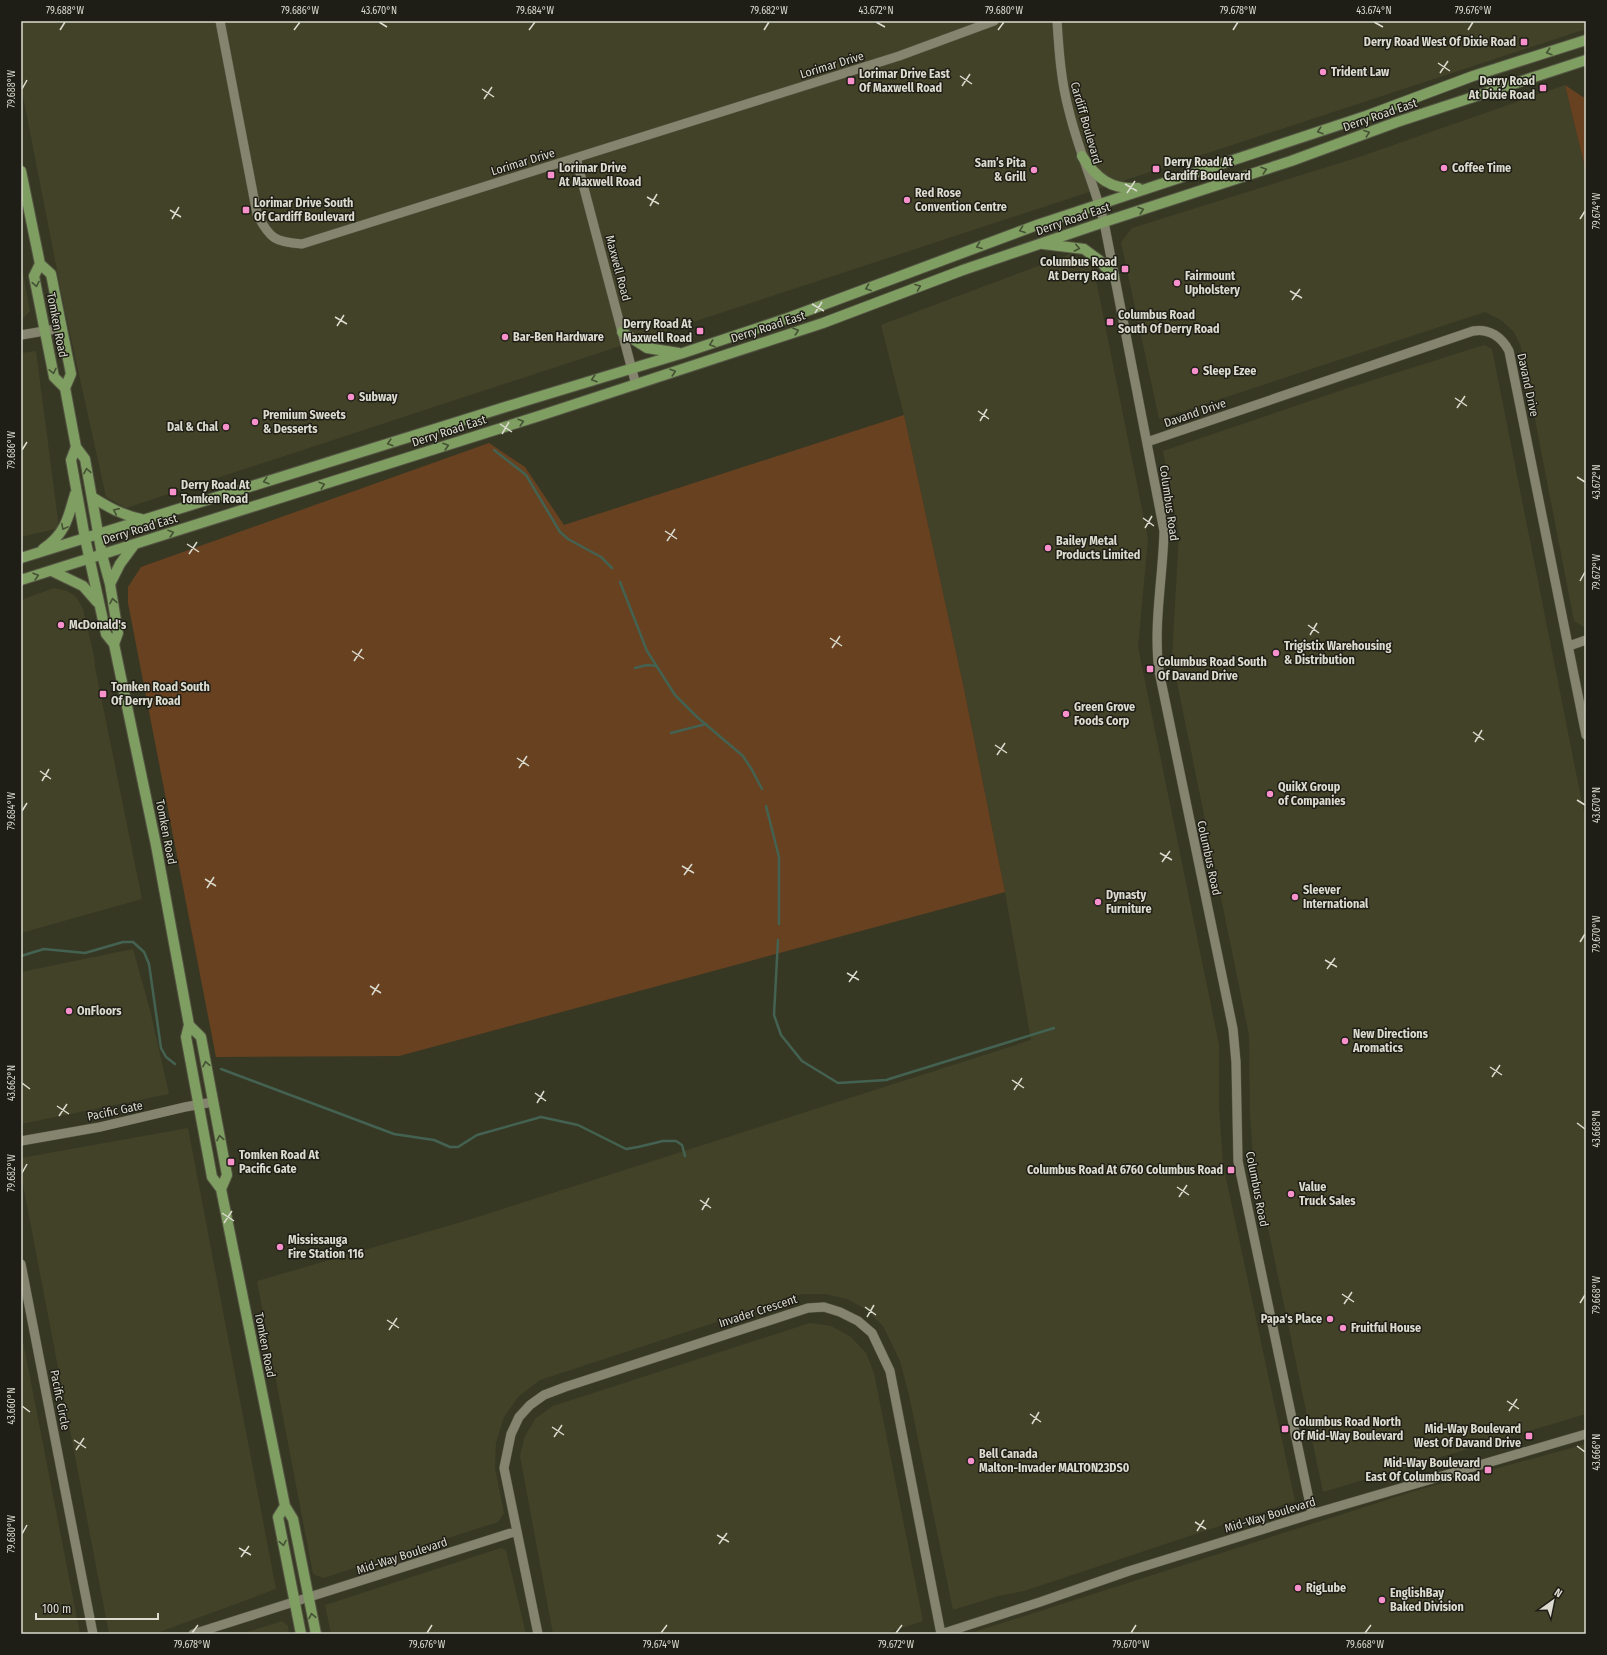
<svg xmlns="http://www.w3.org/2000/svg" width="1607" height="1655" font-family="'Fira Sans Condensed',sans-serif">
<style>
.built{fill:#424228}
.green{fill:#684120}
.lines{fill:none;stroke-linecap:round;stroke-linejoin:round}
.stream{stroke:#446251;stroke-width:2.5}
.minor-casing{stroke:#545443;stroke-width:10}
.major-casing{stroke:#545443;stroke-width:12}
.minor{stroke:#85856f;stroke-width:9}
.major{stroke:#7f9e61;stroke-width:10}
.oneway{stroke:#455134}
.ticks{fill:none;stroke:#dbdbcf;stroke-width:1.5}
.poi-dot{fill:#f890cc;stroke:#1e1e16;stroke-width:1.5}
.labels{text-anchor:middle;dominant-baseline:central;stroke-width:3;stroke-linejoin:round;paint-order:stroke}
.poi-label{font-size:12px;font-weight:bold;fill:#dbdbcf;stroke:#1e1e16;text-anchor:start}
.street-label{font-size:12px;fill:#dbdbcf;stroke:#1e1e16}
.neatline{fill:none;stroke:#dbdbcf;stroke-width:1.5}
.ticks-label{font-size:10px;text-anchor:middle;fill:#dbdbcf}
</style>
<rect width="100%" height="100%" fill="#373824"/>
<!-- built -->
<path class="built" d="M21 21H1586V29L126 508 106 497 65 311 21 86Z
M1565 85 1586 172V626L1584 627 1574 621 1521 347 1514 332 1501 320 1485 312 1159 419 1121 242 1132 228 1359 157Z
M1070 254 1093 265 1148 539 1138 647 1219 1045V1107L1223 1164 1295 1501 1024 1591 998 1596 953 1610 909 1395 900 1361 883 1326 867 1310 847 1299 825 1294H802L540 1380 519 1396 504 1417 496 1442 495 1468 504 1513 498 1522 323 1578 313 1574 257 1281 465 1221 1031 1040 1005 892 963 684 904 415 881 325Z
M21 263 30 311 21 321Z
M1484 345 1492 349 1586 823V1414L1323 1492 1253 1156 1250 1116 1249 1035 1172 658 1179 533 1163 451 1348 388Z
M36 351 59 528 21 537V353Z
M54 588 67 591 72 594 77 598 83 609 94 656 95 667 142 899 21 933V600Z
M133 949 150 1010 169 1094 21 1124V972Z
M188 1128 276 1589 154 1634H109L21 1174V1158Z
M810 1323 831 1326 851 1337 866 1353 874 1373 923 1621 883 1634H553L520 1456 525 1436 536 1418 553 1406Z
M21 1331 80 1634H21Z
M1586 1444V1634H968L1421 1489Z
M501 1548 506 1550 526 1634H331L325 1605Z
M282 1621 288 1626 289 1634H241Z"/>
<!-- green -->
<path class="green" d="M1565 85 1586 99V172Z
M904 415 963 684 1005 892 399 1056 216 1057 128 603V587L141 567 489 443 525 467 564 525Z"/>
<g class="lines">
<!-- stream -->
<path class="stream" d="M494 450 526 475 560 532 568 539 601 557 612 568
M620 582 647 651 675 695 697 717 743 756 752 770 762 789
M635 668 647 665 657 666
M671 733 706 724
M766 806 779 857V924
M778 940 774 1015 781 1035 802 1061 838 1083 886 1080 1054 1028
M21 956 44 949 85 953 123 942H133L144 952 149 964 161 1048 166 1057 175 1064
M221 1069 394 1134 434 1140 450 1147H458L477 1135 541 1117 578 1125 626 1149 638 1147 663 1141H676L682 1145 685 1156"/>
<!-- minor casing -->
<g class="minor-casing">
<path id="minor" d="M220 21 257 214C270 239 275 242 302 244L899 56 994 21
M1057 21C1059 51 1061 82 1069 111 1078 149 1094 184 1104 222L1164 531C1163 577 1153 625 1159 671L1233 1029 1236 1062 1238 1161 1312 1514
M576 158 636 385
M21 335 62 328
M1147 442 1473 331C1489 328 1502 337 1509 351L1586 735
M1569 646 1586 640
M21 1141 100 1127 185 1107 213 1102
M21 1264 93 1634
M193 1634 517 1531
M538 1634 504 1468 511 1434 519 1417 530 1405 544 1395 565 1387 808 1308 824 1307 840 1312 858 1321 872 1333 890 1371 941 1634
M941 1634 1040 1602 1129 1571 1312 1514 1586 1434"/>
</g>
<!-- major casing -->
<g class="major-casing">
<path id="major" d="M1082 156C1096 178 1111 190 1138 188
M21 171 40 264 51 274 71 374 65 388 76 447 85 459 102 555 110 584 118 633 114 644
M1043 244 1084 249 1099 260 1114 277
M40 264 34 276 54 377 65 388
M622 332 647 348 679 353
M76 447 71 460 85 538 106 634 114 644 156 845 189 1025 186 1037 212 1177 221 1189 285 1506 293 1519 316 1634
M92 497C108 507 122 515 141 519
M43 549C65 534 68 519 75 494
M21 558 528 400 683 353 788 318 1037 225 1366 116 1473 76 1586 40
M52 571 83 586 97 602
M21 580 539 416 823 323 963 270 1104 222 1291 161 1397 122 1586 60
M110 584 120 564 134 545
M189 1025 201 1037 227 1175 221 1189
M285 1506 278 1517 301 1634"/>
</g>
<!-- minor -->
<use href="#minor" class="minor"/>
<!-- major -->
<use href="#major" class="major"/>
</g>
<!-- one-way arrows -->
<defs><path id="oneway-chevron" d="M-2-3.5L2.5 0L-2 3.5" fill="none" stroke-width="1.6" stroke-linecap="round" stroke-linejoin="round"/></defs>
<g class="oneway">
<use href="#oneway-chevron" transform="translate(1549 52) rotate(162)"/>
<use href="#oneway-chevron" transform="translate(1320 131) rotate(162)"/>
<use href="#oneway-chevron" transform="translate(1367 133) rotate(-20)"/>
<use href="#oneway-chevron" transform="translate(1264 170) rotate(-18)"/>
<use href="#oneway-chevron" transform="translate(1141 210) rotate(-18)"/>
<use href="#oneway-chevron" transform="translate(1022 230) rotate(160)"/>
<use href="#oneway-chevron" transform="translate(979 246) rotate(159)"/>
<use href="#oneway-chevron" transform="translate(1077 248) rotate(12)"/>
<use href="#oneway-chevron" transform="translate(36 284) rotate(79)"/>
<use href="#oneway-chevron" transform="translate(918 287) rotate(-21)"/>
<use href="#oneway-chevron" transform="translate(868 288) rotate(160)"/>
<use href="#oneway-chevron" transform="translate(796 331) rotate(-18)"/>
<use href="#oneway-chevron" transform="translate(712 344) rotate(161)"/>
<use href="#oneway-chevron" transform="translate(53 371) rotate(77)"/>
<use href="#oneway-chevron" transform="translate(673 372) rotate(-18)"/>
<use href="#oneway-chevron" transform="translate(594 379) rotate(163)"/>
<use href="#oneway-chevron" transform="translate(521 422) rotate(-17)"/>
<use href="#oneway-chevron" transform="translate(390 443) rotate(163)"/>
<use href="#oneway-chevron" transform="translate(446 446) rotate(-18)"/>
<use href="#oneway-chevron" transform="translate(87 471) rotate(-101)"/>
<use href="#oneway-chevron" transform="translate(266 481) rotate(163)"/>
<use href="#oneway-chevron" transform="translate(322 485) rotate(-18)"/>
<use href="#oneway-chevron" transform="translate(116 511) rotate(-156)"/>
<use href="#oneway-chevron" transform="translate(64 527) rotate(118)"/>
<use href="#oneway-chevron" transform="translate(171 533) rotate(-18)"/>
<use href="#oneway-chevron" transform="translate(36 576) rotate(-16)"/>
<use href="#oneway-chevron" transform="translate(113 601) rotate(-100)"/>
<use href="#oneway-chevron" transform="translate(206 1064) rotate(-101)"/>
<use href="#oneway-chevron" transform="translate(220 1138) rotate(-101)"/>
<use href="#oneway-chevron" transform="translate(283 1543) rotate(79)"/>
<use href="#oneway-chevron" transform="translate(312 1616) rotate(-101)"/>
</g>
<!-- ticks -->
<path class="ticks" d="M379 22 387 27M876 22 885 27M1374 22 1383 27M60 30 65 22M294 30 300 22M529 30 535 22M764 30 769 22M998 30 1004 22M1233 30 1238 22M1468 30 1473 22M1438 63 1450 71M1440 73 1448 61M960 76 972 84M962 86 970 74M22 89 27 80M482 89 494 97M484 99 492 87M1125 184 1137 191M1127 193 1135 181M647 197 659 204M650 206 657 194M170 210 181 217M172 219 179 207M1580 219 1585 211M1290 291 1302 298M1292 300 1300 289M812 304 824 311M815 313 822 302M335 317 347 324M337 326 344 315M1455 398 1467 406M1457 408 1465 396M978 411 989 419M980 421 987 409M500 424 512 432M502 434 509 422M22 450 27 442M1577 477 1585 482M1143 518 1154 526M1145 528 1152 516M665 531 677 539M667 541 675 529M187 544 199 552M189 554 197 542M1580 581 1585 572M1308 625 1319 633M1310 635 1317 623M830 638 842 646M832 648 840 636M352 651 364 659M354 661 362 649M1473 732 1484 740M1475 742 1482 730M995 745 1007 753M997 755 1005 743M517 758 529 766M519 768 527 756M40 771 51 779M42 781 49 769M1577 800 1585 805M22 811 27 803M1160 853 1172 860M1162 862 1170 851M682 866 694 873M684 875 692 864M205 879 216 886M207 888 214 877M1580 942 1585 934M1325 960 1337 967M1327 969 1335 958M847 973 859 980M849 982 857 971M370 986 381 993M372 995 379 984M1490 1067 1502 1075M1492 1077 1500 1065M1012 1080 1024 1088M22 1083 30 1089M1014 1090 1022 1078M535 1093 546 1101M537 1103 544 1091M57 1106 69 1114M59 1116 67 1104M1577 1123 1585 1129M22 1173 27 1164M1177 1187 1189 1195M1179 1197 1187 1185M700 1200 711 1208M702 1210 709 1198M222 1213 234 1221M224 1223 232 1211M1342 1294 1354 1302M1580 1303 1585 1295M1344 1304 1352 1292M865 1307 876 1315M867 1317 874 1305M387 1320 399 1328M389 1330 397 1318M1507 1401 1519 1409M22 1406 30 1412M1509 1411 1517 1399M1030 1414 1041 1422M1032 1424 1039 1412M552 1427 564 1435M554 1437 562 1425M74 1440 86 1448M1577 1446 1585 1452M76 1450 84 1438M1195 1522 1206 1529M1197 1531 1204 1520M22 1534 27 1525M717 1535 729 1542M719 1544 727 1533M239 1548 251 1555M241 1557 249 1546M192 1633 198 1625M427 1633 432 1625M661 1633 667 1625M896 1633 902 1625M1131 1633 1136 1625M1365 1633 1371 1625"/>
<!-- markers -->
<g class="poi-dot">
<rect x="1520" y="38" width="8" height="8" rx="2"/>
<circle cx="1323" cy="72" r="4"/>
<rect x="847" y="77" width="8" height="8" rx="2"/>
<rect x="1539" y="84" width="8" height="8" rx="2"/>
<circle cx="1444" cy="168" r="4"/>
<rect x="1152" y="165" width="8" height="8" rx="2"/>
<circle cx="1034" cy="170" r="4"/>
<rect x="547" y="171" width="8" height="8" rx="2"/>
<circle cx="907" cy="200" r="4"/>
<rect x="242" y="206" width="8" height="8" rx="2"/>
<rect x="1121" y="265" width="8" height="8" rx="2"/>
<circle cx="1177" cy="283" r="4"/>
<rect x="1106" y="318" width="8" height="8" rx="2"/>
<rect x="696" y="327" width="8" height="8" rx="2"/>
<circle cx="505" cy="337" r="4"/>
<circle cx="1195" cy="371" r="4"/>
<circle cx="351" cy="397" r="4"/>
<circle cx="255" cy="422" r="4"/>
<circle cx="226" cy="427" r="4"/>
<rect x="169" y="488" width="8" height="8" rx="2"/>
<circle cx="1048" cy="548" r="4"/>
<circle cx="61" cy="625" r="4"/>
<circle cx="1276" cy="653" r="4"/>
<rect x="1146" y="665" width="8" height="8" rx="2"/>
<rect x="99" y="690" width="8" height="8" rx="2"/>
<circle cx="1066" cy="714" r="4"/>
<circle cx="1270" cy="794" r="4"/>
<circle cx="1295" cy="897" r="4"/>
<circle cx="1098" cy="902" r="4"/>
<circle cx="69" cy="1011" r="4"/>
<circle cx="1345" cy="1041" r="4"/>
<rect x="227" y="1158" width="8" height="8" rx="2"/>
<rect x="1227" y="1166" width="8" height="8" rx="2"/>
<circle cx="1291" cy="1194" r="4"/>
<circle cx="280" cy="1247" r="4"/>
<circle cx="1330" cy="1319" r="4"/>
<circle cx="1343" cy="1328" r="4"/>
<rect x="1281" y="1425" width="8" height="8" rx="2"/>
<rect x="1525" y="1432" width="8" height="8" rx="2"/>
<circle cx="971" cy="1461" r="4"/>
<rect x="1484" y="1466" width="8" height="8" rx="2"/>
<circle cx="1298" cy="1588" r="4"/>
<circle cx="1382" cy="1600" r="4"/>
</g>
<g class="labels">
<!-- poi labels -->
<g class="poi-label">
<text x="1516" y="42" text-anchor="end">Derry Road West Of Dixie Road</text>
<text x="1331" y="72">Trident Law</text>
<text x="859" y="74">Lorimar Drive East<tspan x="859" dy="14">Of Maxwell Road</tspan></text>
<text x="1535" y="81" text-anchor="end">Derry Road<tspan x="1535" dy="14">At Dixie Road</tspan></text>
<text x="1164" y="162">Derry Road At<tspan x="1164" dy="14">Cardiff Boulevard</tspan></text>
<text x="1026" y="163" text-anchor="end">Sam’s Pita<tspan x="1026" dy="14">&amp; Grill</tspan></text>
<text x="559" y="168">Lorimar Drive<tspan x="559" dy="14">At Maxwell Road</tspan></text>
<text x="1452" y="168">Coffee Time</text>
<text x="915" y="193">Red Rose<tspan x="915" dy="14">Convention Centre</tspan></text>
<text x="254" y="203">Lorimar Drive South<tspan x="254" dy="14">Of Cardiff Boulevard</tspan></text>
<text x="1117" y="262" text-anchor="end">Columbus Road<tspan x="1117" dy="14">At Derry Road</tspan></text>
<text x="1185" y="276">Fairmount<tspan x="1185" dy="14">Upholstery</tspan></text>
<text x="1118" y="315">Columbus Road<tspan x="1118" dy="14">South Of Derry Road</tspan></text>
<text x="692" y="324" text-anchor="end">Derry Road At<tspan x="692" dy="14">Maxwell Road</tspan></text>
<text x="513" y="337">Bar-Ben Hardware</text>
<text x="1203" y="371">Sleep Ezee</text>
<text x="359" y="397">Subway</text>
<text x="263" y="415">Premium Sweets<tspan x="263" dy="14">&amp; Desserts</tspan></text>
<text x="218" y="427" text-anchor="end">Dal &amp; Chal</text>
<text x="181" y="485">Derry Road At<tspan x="181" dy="14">Tomken Road</tspan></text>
<text x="1056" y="541">Bailey Metal<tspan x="1056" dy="14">Products Limited</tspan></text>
<text x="69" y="625">McDonald's</text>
<text x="1284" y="646">Trigistix Warehousing<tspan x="1284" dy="14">&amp; Distribution</tspan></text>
<text x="1158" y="662">Columbus Road South<tspan x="1158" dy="14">Of Davand Drive</tspan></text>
<text x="111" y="687">Tomken Road South<tspan x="111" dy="14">Of Derry Road</tspan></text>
<text x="1074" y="707">Green Grove<tspan x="1074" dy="14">Foods Corp</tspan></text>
<text x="1278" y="787">QuikX Group<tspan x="1278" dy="14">of Companies</tspan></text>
<text x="1303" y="890">Sleever<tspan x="1303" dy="14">International</tspan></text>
<text x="1106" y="895">Dynasty<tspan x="1106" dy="14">Furniture</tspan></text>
<text x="77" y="1011">OnFloors</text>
<text x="1353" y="1034">New Directions<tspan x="1353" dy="14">Aromatics</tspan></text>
<text x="239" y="1155">Tomken Road At<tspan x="239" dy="14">Pacific Gate</tspan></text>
<text x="1223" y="1170" text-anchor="end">Columbus Road At 6760 Columbus Road</text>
<text x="1299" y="1187">Value<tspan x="1299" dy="14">Truck Sales</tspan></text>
<text x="288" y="1240">Mississauga<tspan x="288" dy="14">Fire Station 116</tspan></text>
<text x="1322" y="1319" text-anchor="end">Papa's Place</text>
<text x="1351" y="1328">Fruitful House</text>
<text x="1293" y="1422">Columbus Road North<tspan x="1293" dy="14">Of Mid-Way Boulevard</tspan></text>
<text x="1521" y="1429" text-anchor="end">Mid-Way Boulevard<tspan x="1521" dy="14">West Of Davand Drive</tspan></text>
<text x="979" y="1454">Bell Canada<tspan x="979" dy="14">Malton-Invader MALTON23DS0</tspan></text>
<text x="1480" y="1463" text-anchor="end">Mid-Way Boulevard<tspan x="1480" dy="14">East Of Columbus Road</tspan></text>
<text x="1306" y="1588">RigLube</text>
<text x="1390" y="1593">EnglishBay<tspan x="1390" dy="14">Baked Division</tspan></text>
</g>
<!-- street labels -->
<g class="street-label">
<text transform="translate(832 65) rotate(-17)">Lorimar Drive</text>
<text transform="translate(1380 115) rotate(-19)">Derry Road East</text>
<text transform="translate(1086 123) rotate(74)">Cardiff Boulevard</text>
<text transform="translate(523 162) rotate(-17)">Lorimar Drive</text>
<text transform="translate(1073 219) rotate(-19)">Derry Road East</text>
<text transform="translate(618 268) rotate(75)">Maxwell Road</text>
<text transform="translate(57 325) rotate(79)">Tomken Road</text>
<text transform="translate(768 327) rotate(-18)">Derry Road East</text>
<text transform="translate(1528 385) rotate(78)">Davand Drive</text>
<text transform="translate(1195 413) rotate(-19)">Davand Drive</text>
<text transform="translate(449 431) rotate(-18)">Derry Road East</text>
<text transform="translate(1169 503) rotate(82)">Columbus Road</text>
<text transform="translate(140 529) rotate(-17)">Derry Road East</text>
<text transform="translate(166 832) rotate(79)">Tomken Road</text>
<text transform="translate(1209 858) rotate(78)">Columbus Road</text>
<text transform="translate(115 1111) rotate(-12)">Pacific Gate</text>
<text transform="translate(1257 1189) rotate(79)">Columbus Road</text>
<text transform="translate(758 1311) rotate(-18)">Invader Crescent</text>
<text transform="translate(265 1345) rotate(79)">Tomken Road</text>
<text transform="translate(60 1400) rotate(79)">Pacific Circle</text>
<text transform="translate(1270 1515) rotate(-17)">Mid-Way Boulevard</text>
<text transform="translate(402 1556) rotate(-18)">Mid-Way Boulevard</text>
</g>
</g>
<!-- border -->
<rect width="1607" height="1655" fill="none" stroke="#1e1e16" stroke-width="44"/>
<!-- north arrow -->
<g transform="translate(1553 1601) rotate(33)" stroke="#1e1e16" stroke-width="3" paint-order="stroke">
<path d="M0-3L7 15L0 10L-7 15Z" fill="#dbdbcf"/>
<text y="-6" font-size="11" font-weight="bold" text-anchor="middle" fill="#dbdbcf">N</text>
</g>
<!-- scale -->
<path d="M36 1613v6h122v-6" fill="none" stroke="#dbdbcf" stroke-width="2"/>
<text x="42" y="1613" font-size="12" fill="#dbdbcf" stroke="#1e1e16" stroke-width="3" paint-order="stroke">100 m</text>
<rect x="22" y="22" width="1563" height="1611" class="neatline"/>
<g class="ticks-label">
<text x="65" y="14">79.688°W</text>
<text x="300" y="14">79.686°W</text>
<text x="379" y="14">43.670°N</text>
<text x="535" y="14">79.684°W</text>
<text x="769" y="14">79.682°W</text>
<text x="876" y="14">43.672°N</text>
<text x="1004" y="14">79.680°W</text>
<text x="1238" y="14">79.678°W</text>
<text x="1374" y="14">43.674°N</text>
<text x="1473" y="14">79.676°W</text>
<text transform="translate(11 89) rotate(-90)" y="4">79.688°W</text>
<text transform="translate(1596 211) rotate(-90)" y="4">79.674°W</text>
<text transform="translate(11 450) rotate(-90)" y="4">79.686°W</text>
<text transform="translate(1596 482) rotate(-90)" y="4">43.672°N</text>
<text transform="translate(1596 572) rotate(-90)" y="4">79.672°W</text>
<text transform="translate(1596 805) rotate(-90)" y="4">43.670°N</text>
<text transform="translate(11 811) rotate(-90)" y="4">79.684°W</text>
<text transform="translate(1596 934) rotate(-90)" y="4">79.670°W</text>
<text transform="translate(11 1083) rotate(-90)" y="4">43.662°N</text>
<text transform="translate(1596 1129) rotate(-90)" y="4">43.668°N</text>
<text transform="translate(11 1173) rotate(-90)" y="4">79.682°W</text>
<text transform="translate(1596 1295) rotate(-90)" y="4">79.668°W</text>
<text transform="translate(11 1406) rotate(-90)" y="4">43.660°N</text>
<text transform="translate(1596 1452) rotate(-90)" y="4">43.666°N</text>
<text transform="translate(11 1534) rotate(-90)" y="4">79.680°W</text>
<text x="192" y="1648">79.678°W</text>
<text x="427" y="1648">79.676°W</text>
<text x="661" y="1648">79.674°W</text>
<text x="896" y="1648">79.672°W</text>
<text x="1131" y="1648">79.670°W</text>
<text x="1365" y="1648">79.668°W</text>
</g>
</svg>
